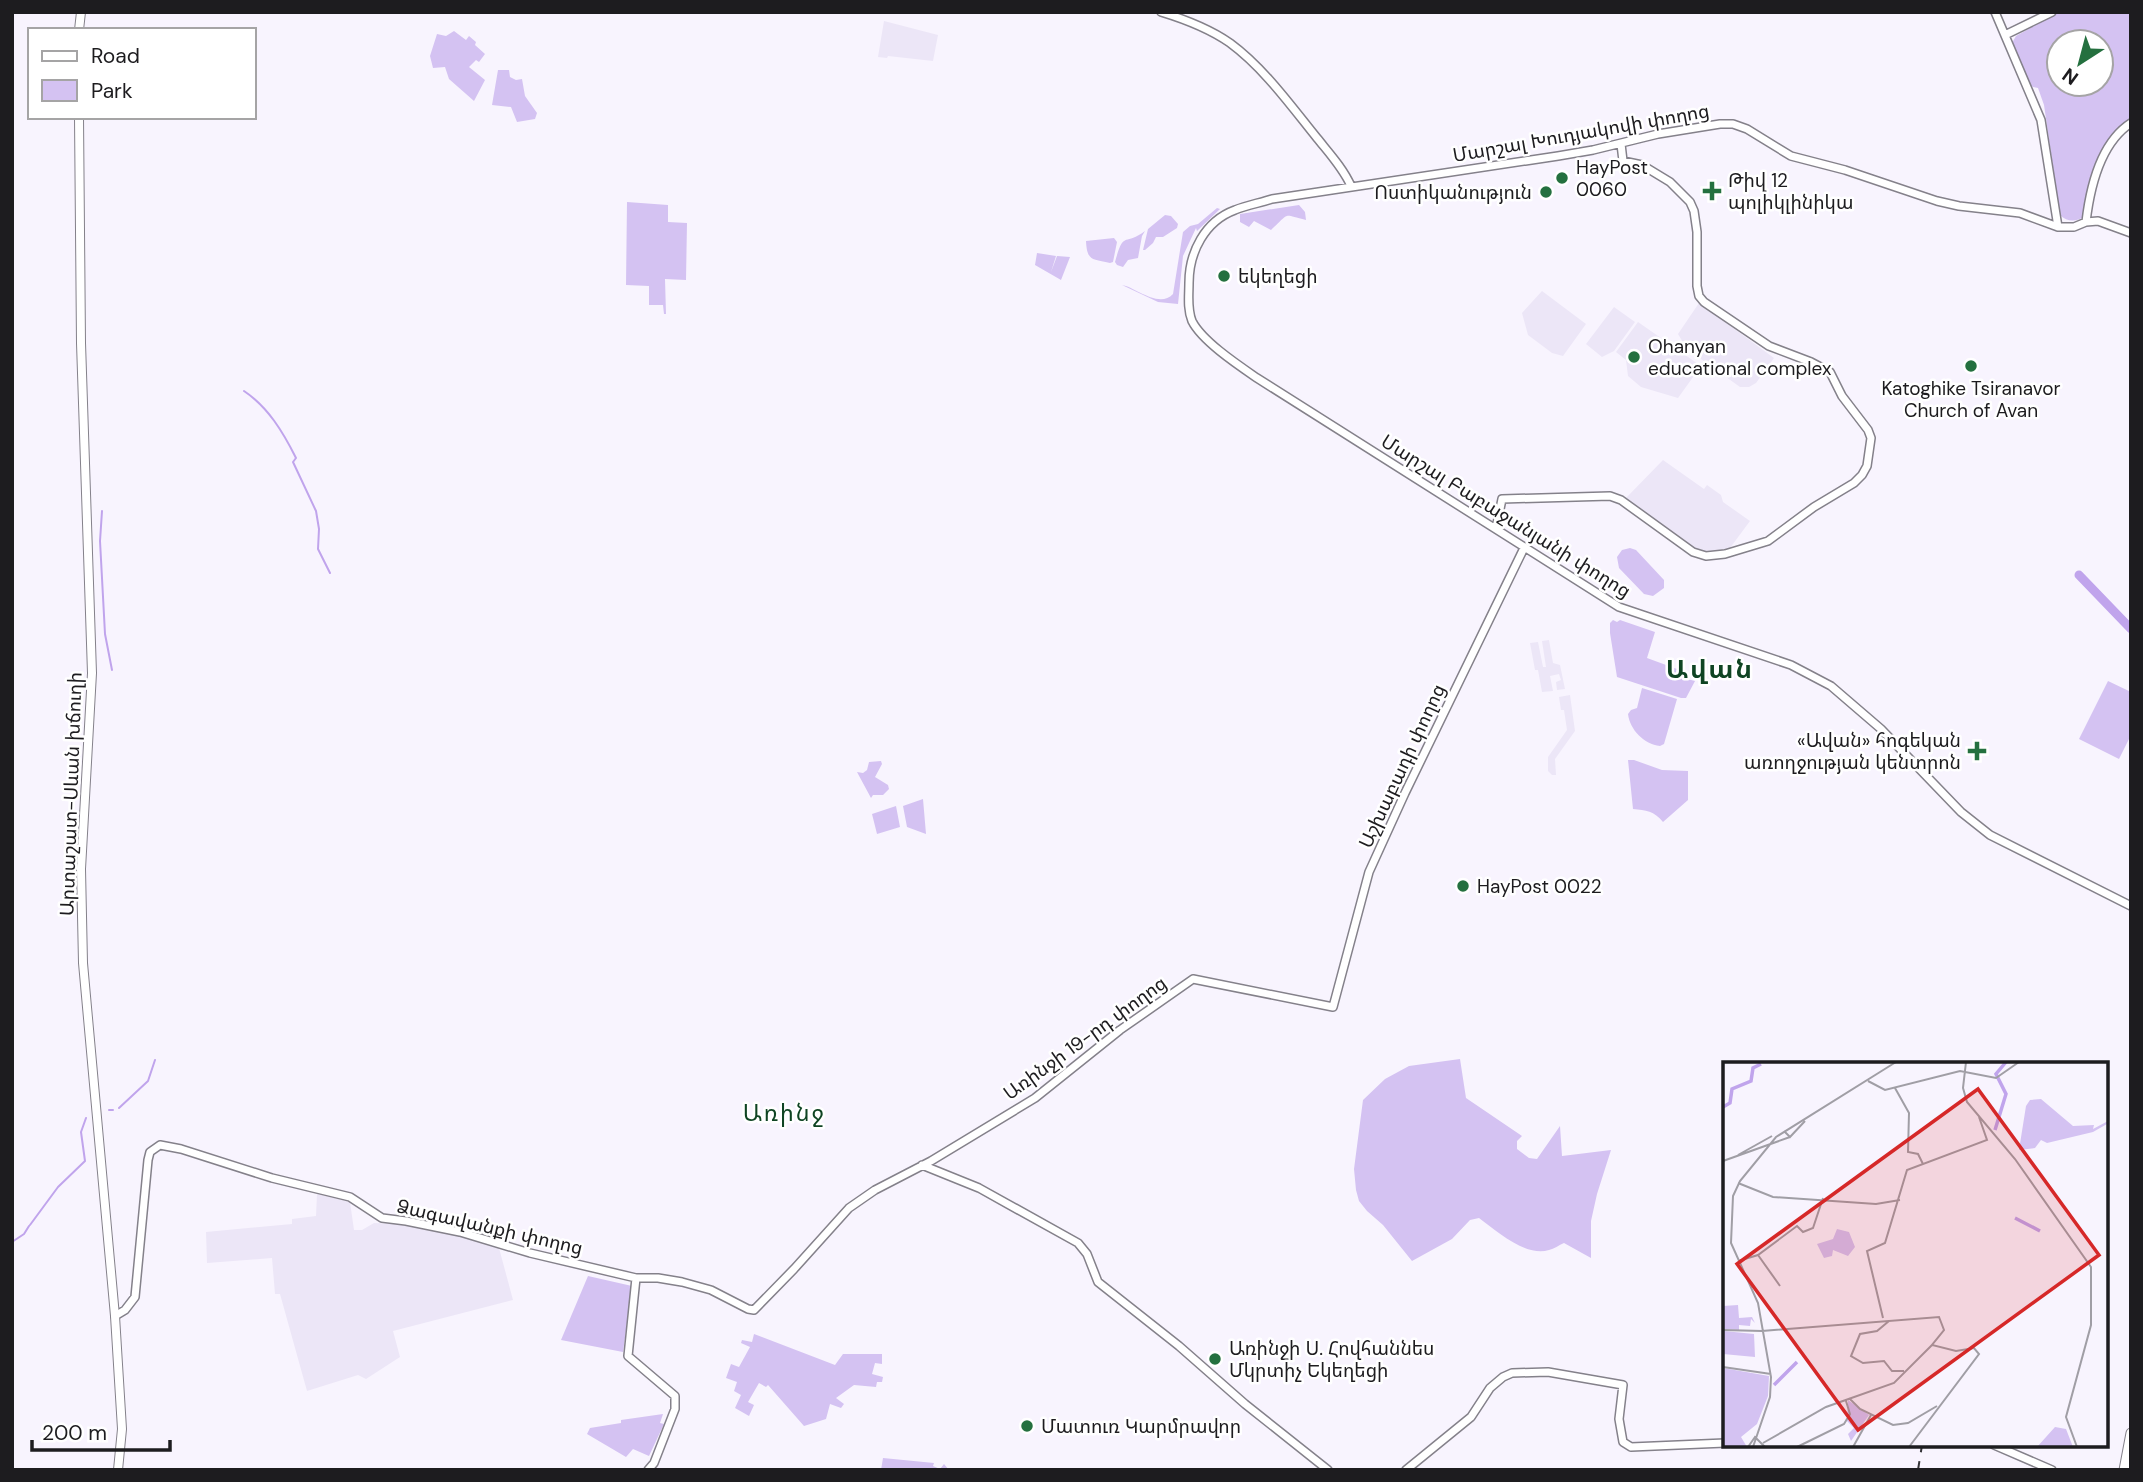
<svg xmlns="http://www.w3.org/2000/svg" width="2143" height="1482" font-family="'DM Sans','Noto Sans Armenian',sans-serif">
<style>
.built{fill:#ece6f7}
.green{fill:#d4c2f2;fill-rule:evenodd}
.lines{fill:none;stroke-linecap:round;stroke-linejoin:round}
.stream{stroke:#c0a4ec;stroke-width:2}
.river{stroke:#c0a4ec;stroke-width:9}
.secondary-casing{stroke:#84818a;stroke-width:10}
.primary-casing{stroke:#84818a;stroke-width:10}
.highway-casing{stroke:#84818a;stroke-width:11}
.secondary{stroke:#fff;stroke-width:7}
.primary{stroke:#fff;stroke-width:8}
.highway{stroke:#fff;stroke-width:9}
.rail{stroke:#353438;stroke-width:2;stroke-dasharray:9 9;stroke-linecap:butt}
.poi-dot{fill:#24703f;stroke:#fff;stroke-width:2.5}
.labels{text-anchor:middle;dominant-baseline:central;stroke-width:5;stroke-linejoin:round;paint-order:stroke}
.street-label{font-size:19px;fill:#1d1c1f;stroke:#fff}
.poi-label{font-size:19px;fill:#1d1c1f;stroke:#fff;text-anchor:start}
.quarter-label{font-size:23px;letter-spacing:2px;fill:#0f4423;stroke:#fff}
.district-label{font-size:26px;font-weight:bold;letter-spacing:2px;fill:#0f4423;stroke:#fff}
.inset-river{fill:none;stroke:#c0a4ec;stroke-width:3.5}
.inset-road{fill:none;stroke:#a09ea5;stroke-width:2}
.view{fill:#d62828;fill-opacity:0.15;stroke:#d62828;stroke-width:3.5}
.inset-edge{fill:none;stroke:#1d1c1f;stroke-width:3.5}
</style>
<rect width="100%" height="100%" fill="#f8f4fe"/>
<!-- built -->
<path class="built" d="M884 21 938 35 933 61 888 56 887 58 878 57Z
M1542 291 1586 324 1563 356 1552 353 1528 335 1522 313Z
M1699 303 1774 358 1756 383 1749 387H1740L1687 349 1678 334Z
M1614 307 1635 322 1614 351 1602 357 1586 344Z
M1638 322 1701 366 1678 398 1641 387 1628 376 1626 360 1616 352Z
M1663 460 1704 489 1707 485 1721 495 1723 502 1750 521 1730 548 1703 555 1625 499Z
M1549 640 1553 663 1560 665 1565 689 1557 690 1556 682 1561 680 1559 674 1550 676 1553 691 1542 692 1538 670H1535L1530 643 1538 642 1543 667H1546L1542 641Z
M1570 695 1575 731 1555 759 1556 775H1552L1548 771V757L1567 730 1564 710H1561L1559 697Z
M317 1194 350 1202 354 1230H362L374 1223 403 1224 436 1230 480 1240 499 1248 513 1300 393 1331 400 1357 366 1379 358 1375 307 1391 280 1294H275L272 1258 207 1263 206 1232 292 1224V1219L316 1216Z"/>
<!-- green -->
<path class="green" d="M2059 12H2131V119C2097 139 2093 182 2084 217 2076 222 2067 222 2060 215L2044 105 2038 88 2029 86 2012 43 2016 36ZM2059 42H2101V84H2059Z
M454 31 466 40 469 36 476 42 475 45 485 54 479 62 476 60 469 67 485 80 474 101 449 79 445 67 433 68 430 56 437 34 446 36Z
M498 70H509L510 77 516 80 522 79 525 96 537 113 535 119 517 122 511 107 492 105Z
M627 202 668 205V222L687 223 686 280 665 279 666 314H664L663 305H649V286L626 285Z
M1299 205 1305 212 1306 220C1281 214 1291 212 1271 230L1254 221 1249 227 1240 222V214Z
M1217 208 1220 209 1197 231 1196 228 1183 256 1178 304 1158 302 1122 285C1135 287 1159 309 1173 294L1183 232 1190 226 1198 224Z
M1165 215 1171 216 1178 224 1177 228 1163 237H1156L1153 243 1145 250H1143L1148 229Z
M1145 231 1142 236 1138 258 1128 260 1123 267 1117 265 1115 262C1124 229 1124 247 1145 231Z
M1114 238 1117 242 1113 262 1110 263C1092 259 1087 261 1086 241Z
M1037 253 1056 256 1051 272 1057 256 1070 257 1061 280 1035 265Z
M1630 548 1636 550 1664 580V588L1653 596 1644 594 1619 568 1617 557 1622 550Z
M1613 620 1617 622 1620 620 1655 632 1647 658 1677 669 1675 676 1695 681 1686 698H1681L1617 677 1610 633V623Z
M2108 681 2131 692V735L2119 759 2079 739Z
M1642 688 1677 699 1664 744 1660 746C1644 744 1630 730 1628 714L1631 710 1637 708Z
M1628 760H1634L1662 770 1688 771V800L1663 822C1654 811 1646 810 1633 809Z
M881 761 882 764 875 777 888 785 889 789 883 795H873L871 798 857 772 863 773 867 770 869 762Z
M923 799 926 834 907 827 903 806Z
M896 806 900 827 877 834 872 814Z
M1460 1059 1466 1098 1522 1136 1517 1141V1149L1529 1158 1537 1159 1560 1126 1562 1156 1611 1150 1597 1194 1591 1221V1258L1564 1243C1559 1245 1554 1249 1549 1250 1525 1257 1497 1231 1479 1218L1470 1220 1452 1239 1412 1261 1383 1225 1367 1211 1359 1201 1356 1190 1354 1169 1363 1100 1385 1079 1409 1066Z
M588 1276 632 1286 623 1352 561 1340Z
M754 1334 835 1365 843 1354H882V1364L875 1363 872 1374 883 1377 882 1382H877L876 1387 854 1385 836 1398 844 1404 841 1408 830 1404 826 1419 804 1426 768 1385 766 1387 759 1383 748 1402 754 1405 749 1416 735 1408 741 1395 734 1391 737 1382 726 1378 731 1364 739 1367 750 1347 741 1343 742 1340 752 1342Z
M663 1414 660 1423 664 1424 649 1456 633 1449 626 1457 587 1434 590 1428 621 1423V1420Z
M883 1458 934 1463 933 1466 940 1469 944 1464 949 1470H881Z"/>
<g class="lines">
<!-- stream -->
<path class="stream" d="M244 391C268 407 283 432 296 458L293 462 316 511 319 529 318 549 330 573
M102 511 100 541 105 634 112 670
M119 1108 148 1081 155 1060
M109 1110H113
M30 1225 58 1187 85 1161 81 1132 86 1118
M12 1242 24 1234 29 1226"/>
<!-- river -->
<path class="river" d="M2079 575 2131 629"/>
<!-- secondary casing -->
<g class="secondary-casing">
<path id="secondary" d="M1161 12C1184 19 1210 29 1230 43 1264 68 1291 106 1317 138 1329 153 1343 168 1351 186
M1995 12 2041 120 2058 227
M2005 35 2052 12
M2086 222C2090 188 2100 143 2131 123
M2131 233 2098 221 2086 222 2074 227H2058L2020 213 1959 206 1937 201 1845 170 1791 156 1747 129 1733 124H1720L1658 134 1593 150 1558 156 1272 199C1260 203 1247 205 1235 210 1205 221 1189 252 1189 283 1189 295 1187 309 1192 321 1202 341 1238 365 1257 378L1619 607 1791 665 1831 686 1881 729 1961 812 1990 835 2131 906
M1496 529 1502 499 1610 496 1621 500 1693 552 1706 556 1725 554 1768 541 1814 507 1854 483 1862 475 1867 466 1871 438 1868 430 1842 396 1830 372 1811 362 1769 346 1704 302 1699 296 1697 286V232L1694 211 1690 202 1670 182 1642 165 1623 161 1621 144
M922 1165 979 1188 1078 1243 1087 1254 1098 1282 1179 1346 1245 1404 1328 1470
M636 1278 628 1356 675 1396V1409L654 1463 648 1470
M115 1316 125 1310 135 1297 148 1160 150 1152 160 1145 181 1149 272 1178 350 1197 382 1218 406 1221 460 1232 530 1253 636 1278H658L682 1282 711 1290 748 1309 754 1310 794 1269 849 1208 875 1190 931 1161 1035 1098 1120 1030 1193 979 1333 1007 1369 872 1405 793 1524 548
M1994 1445 2052 1470
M1406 1470 1471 1417 1490 1388 1503 1377 1512 1373 1548 1372 1623 1385 1619 1419 1623 1442 1631 1447 1725 1443"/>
</g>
<!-- primary casing -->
<g class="primary-casing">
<path id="primary" d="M79 30 81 12
M79 117 81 343 92 673 81 869 83 963 115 1316 122 1429 118 1470"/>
</g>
<!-- highway casing -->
<g class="highway-casing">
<path id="highway" d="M2124 1470 2131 1433"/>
</g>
<!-- secondary -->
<use href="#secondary" class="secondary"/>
<!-- primary -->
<use href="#primary" class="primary"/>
<!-- highway -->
<use href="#highway" class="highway"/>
<!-- rail -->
<path class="rail" d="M1918 1470 1922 1445"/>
</g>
<!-- markers -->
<g class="poi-dot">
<circle cx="1562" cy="178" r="7"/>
<path d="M1708.5 180.5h7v7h7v7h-7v7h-7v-7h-7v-7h7z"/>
<circle cx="1546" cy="192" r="7"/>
<circle cx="1224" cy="276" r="7"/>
<circle cx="1634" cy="357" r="7"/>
<circle cx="1971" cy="366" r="7"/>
<path d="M1973.5 740.5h7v7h7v7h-7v7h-7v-7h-7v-7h7z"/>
<circle cx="1463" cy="886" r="7"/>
<circle cx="1215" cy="1359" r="7"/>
<circle cx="1027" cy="1426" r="7"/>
</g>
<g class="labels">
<!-- street labels -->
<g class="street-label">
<text transform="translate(1581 133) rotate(-10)">Մարշալ Խուդյակովի փողոց</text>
<text transform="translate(1506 516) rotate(32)">Մարշալ Բաբաջանյանի փողոց</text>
<text transform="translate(1402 766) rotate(-65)">Աշխաբադի փողոց</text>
<text transform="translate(71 794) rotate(-88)">Արտաշատ-Սևան խճուղի</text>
<text transform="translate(1085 1038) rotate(-36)">Առինջի 19-րդ փողոց</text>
<text transform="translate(490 1227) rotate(13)">Ձագավանքի փողոց</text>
</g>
<!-- poi labels -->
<g class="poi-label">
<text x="1576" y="167">HayPost<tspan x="1576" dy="22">0060</tspan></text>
<text x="1728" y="180">Թիվ 12<tspan x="1728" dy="22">պոլիկլինիկա</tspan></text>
<text x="1532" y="192" text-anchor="end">Ոստիկանություն</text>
<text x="1238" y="276">եկեղեցի</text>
<text x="1648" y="346">Ohanyan<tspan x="1648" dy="22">educational complex</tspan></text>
<text x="1971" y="388" text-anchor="middle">Katoghike Tsiranavor<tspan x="1971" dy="22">Church of Avan</tspan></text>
<text x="1961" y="740" text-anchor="end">«Ավան» հոգեկան<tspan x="1961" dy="22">առողջության կենտրոն</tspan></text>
<text x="1477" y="886">HayPost 0022</text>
<text x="1229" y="1348">Առինջի Ս. Հովհաննես<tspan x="1229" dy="22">Մկրտիչ Եկեղեցի</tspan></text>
<text x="1041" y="1426">Մատուռ Կարմրավոր</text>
</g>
<!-- quarter labels -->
<g class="quarter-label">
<text x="784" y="1113">Առինջ</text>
</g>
<!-- district labels -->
<g class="district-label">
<text x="1710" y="669">Ավան</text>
</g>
</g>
<!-- overview -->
<g transform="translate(1723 1062)">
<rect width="385" height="385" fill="#f8f4fe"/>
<path d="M318 37 350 64 371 63 370 67 385 59V71L384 62 370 70 324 81 318 78 312 86 296 88 303 44 307 38ZM114 167 126 170 132 185 125 194 110 188 109 194 101 196 94 182 110 177ZM15 243 16 256 29 255 32 261 28 257 27 264 16 263V268L0 267V244ZM1 269 31 272 32 295 0 292ZM0 306 46 314 45 334 34 362 18 375 24 385H0ZM125 338 146 353 128 379 125 372 131 366 124 359ZM332 365 343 367 350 385H314Z" fill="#d4c2f2"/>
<path class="inset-river" d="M0 45 7 41 9 27 28 19 30 6 38 2M272 68 283 32 273 12 283 0M292 156 317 169M51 323 74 300"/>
<path class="inset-road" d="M243 0 240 26 244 40 292 97 368 205V263L343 355 354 385M145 19 162 28 237 9 273 16 296 0M172 26 186 51 185 90 195 92 200 102M61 69 67 75 82 59M15 93 49 74M0 99 67 75M15 121 50 135 153 142 177 138M35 193 57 224M15 199 35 193 74 164 80 170 90 166 100 136M160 256 144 189 162 181 184 108 264 78 256 55M166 259 154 269 137 272 128 294 140 301 161 299 169 309H181M0 268 39 269M39 269 216 255 221 268 209 283 233 289 251 286 256 292 186 385M0 305 48 312M126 336 137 347 170 363 185 361 214 344M40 381 103 345 171 321 209 283M25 385 32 375 42 385M30 385 47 335 48 315 35 241 8 181 10 134 17 119 53 75 173 0M74 385 121 362 127 352 123 339M130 385 148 353"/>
<path class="view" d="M255 27 376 193 135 368 14 202Z"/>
<rect width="385" height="385" class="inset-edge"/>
</g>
<!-- border -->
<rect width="2143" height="1482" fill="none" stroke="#1d1c1f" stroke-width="28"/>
<!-- legend -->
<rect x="28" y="28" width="228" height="91" fill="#ffffff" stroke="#a5a4a5" stroke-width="2"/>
<rect x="42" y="51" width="35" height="10" fill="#ffffff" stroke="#a5a4a5" stroke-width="2"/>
<text x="91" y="63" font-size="21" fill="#1d1c1f">Road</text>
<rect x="42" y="80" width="35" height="21" fill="#d4c2f2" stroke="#a5a4a5" stroke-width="2"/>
<text x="91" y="98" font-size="21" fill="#1d1c1f">Park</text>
<!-- north arrow -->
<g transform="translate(2080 63) rotate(216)"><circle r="33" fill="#ffffff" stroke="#a5a4a5" stroke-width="2"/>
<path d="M0-5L12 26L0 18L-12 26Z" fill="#24703f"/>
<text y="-10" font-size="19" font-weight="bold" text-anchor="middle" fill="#1d1c1f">N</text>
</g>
<!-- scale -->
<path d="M32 1440v10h138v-10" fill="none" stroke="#1d1c1f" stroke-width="3.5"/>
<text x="42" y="1440" font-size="21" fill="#1d1c1f" stroke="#ffffff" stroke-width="5" paint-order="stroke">200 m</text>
</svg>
